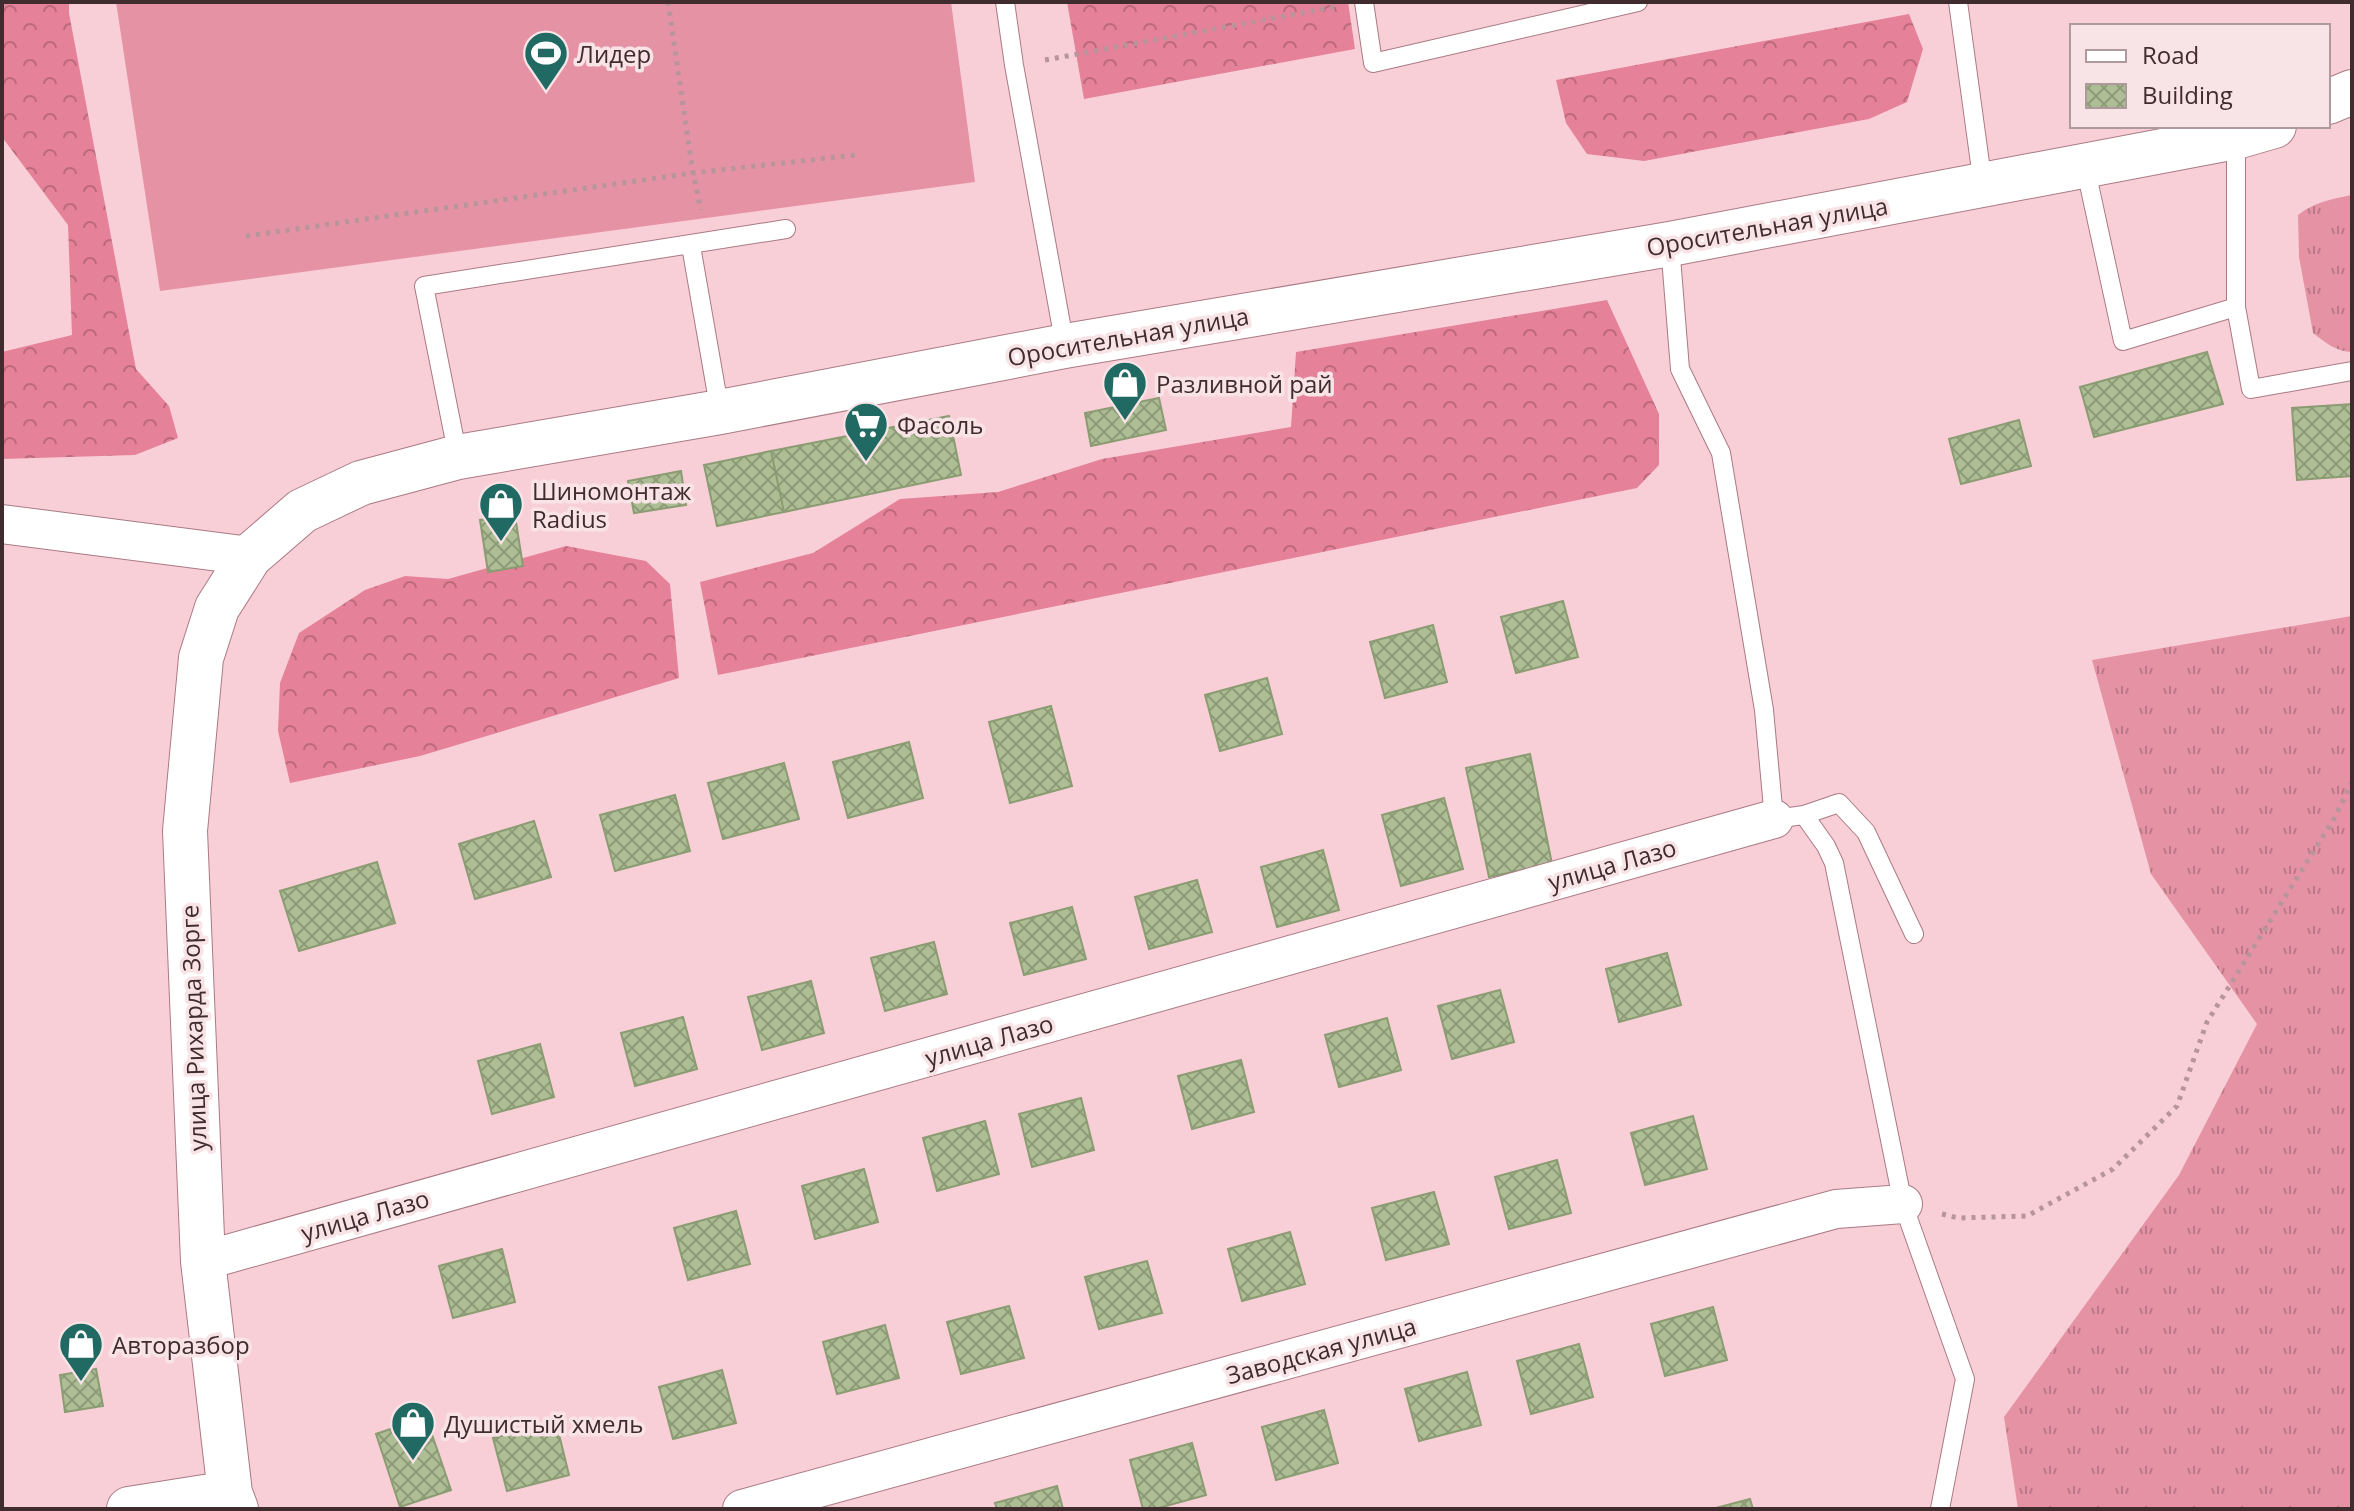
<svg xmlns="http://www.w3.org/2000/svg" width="2354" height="1511" font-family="'Open Sans',sans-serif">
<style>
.grass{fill:url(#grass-tufts)}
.forest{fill:url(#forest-crowns)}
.garden{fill:#e593a4}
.building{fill:url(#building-cross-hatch);stroke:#8b9c73;stroke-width:2}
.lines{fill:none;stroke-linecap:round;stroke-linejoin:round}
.service-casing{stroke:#aa7a84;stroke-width:20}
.minor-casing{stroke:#aa7a84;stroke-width:40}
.secondary-casing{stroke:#aa7a84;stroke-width:46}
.path{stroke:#b7959b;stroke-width:5;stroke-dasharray:4 6;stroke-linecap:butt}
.service{stroke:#fff;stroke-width:18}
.minor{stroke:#fff;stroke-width:38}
.secondary{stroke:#fff;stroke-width:44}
.labels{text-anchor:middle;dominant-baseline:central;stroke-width:7;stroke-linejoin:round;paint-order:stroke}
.poi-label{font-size:24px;fill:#402c2f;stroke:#f8e3e6;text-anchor:start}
.street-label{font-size:24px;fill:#402c2f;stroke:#f8e3e6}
</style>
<defs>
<pattern id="grass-tufts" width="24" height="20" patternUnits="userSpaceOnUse" patternTransform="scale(2)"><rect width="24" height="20" fill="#e593a4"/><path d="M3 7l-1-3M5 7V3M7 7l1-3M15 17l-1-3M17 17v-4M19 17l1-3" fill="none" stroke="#bb7886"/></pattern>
<pattern id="forest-crowns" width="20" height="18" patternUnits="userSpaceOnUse" patternTransform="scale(2)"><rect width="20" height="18" fill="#e58198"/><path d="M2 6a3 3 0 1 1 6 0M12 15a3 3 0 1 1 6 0" fill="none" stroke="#bb6a7c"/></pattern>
<pattern id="building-cross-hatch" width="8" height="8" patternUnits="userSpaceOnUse" patternTransform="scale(2)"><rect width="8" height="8" fill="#adbe94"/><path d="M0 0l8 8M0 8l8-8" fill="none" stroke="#8e9b79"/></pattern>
</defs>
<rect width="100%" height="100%" fill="#f9cfd7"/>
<!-- grass -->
<path class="grass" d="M2352 195V352C2336 352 2325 342 2313 333L2299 257 2298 215C2315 202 2331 199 2352 195Z
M2352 616V1509H2018L2004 1417 2179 1175 2257 1024 2151 874 2092 660Z"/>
<!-- forest -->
<path class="forest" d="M2 2H69V13L136 369 169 406 178 438 135 455 2 459V352L72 335 68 225 2 137Z
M1067 2H1348L1355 49 1084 99Z
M1909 14 1923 49 1907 102 1869 119 1644 161 1587 154 1566 123 1556 80Z
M1607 300 1659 414V465L1637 488 718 675 700 582 813 553 900 499 998 492 1102 459 1291 427 1296 352Z
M566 546 646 561 670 584 679 678 420 756 290 783 278 731 280 683 299 633 365 590 405 576 448 579Z"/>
<!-- garden -->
<path class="garden" d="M116 2H951L975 182 160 291Z"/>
<!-- building -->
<path class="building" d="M2207 352 2223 404 2094 437 2080 387Z
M1159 398 1166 430 1091 446 1085 413Z
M2352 404V476L2297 480 2292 408Z
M949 416 961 475 784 512 771 451Z
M2019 420 2031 466 1961 484 1949 439Z
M771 451 784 512 717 526 704 465Z
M681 471 686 505 634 513 628 481Z
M515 516 523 566 488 572 480 520Z
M1563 601 1578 657 1516 673 1501 617Z
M1433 625 1447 682 1385 698 1370 642Z
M1267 678 1282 734 1220 751 1205 695Z
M1051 706 1072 786 1010 803 989 722Z
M909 742 923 798 848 818 833 762Z
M1530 754 1552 864 1489 877 1466 768Z
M784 763 799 819 723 839 708 783Z
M675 795 690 851 615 871 600 815Z
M1444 798 1463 869 1401 886 1382 815Z
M534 821 551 877 475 899 459 844Z
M1323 850 1339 910 1277 927 1261 867Z
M377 862 395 923 299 951 280 891Z
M1197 880 1212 932 1149 949 1135 897Z
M1072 907 1086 959 1024 975 1010 923Z
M934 942 947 994 885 1011 871 958Z
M1667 953 1681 1005 1619 1022 1606 969Z
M811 981 824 1033 762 1050 748 997Z
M1500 990 1514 1042 1452 1059 1438 1006Z
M683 1017 697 1069 635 1086 621 1033Z
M1387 1018 1401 1070 1339 1087 1325 1035Z
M540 1044 554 1097 492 1114 478 1061Z
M1241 1060 1254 1112 1192 1129 1178 1076Z
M1081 1098 1094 1150 1032 1167 1019 1114Z
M1693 1116 1707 1169 1645 1185 1631 1133Z
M985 1121 999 1174 937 1191 923 1138Z
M1557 1160 1571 1213 1509 1229 1495 1177Z
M864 1169 878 1222 815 1239 802 1186Z
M1434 1192 1449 1244 1386 1260 1372 1208Z
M736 1211 750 1264 688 1280 674 1228Z
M1290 1232 1305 1284 1242 1301 1228 1249Z
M502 1249 515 1302 453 1318 439 1266Z
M1147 1261 1162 1313 1099 1329 1085 1277Z
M1009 1306 1024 1358 961 1374 947 1322Z
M1713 1307 1727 1360 1665 1376 1651 1324Z
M885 1325 899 1378 837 1394 823 1342Z
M1579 1344 1593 1397 1531 1414 1517 1361Z
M96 1369 103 1406 65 1412 60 1375Z
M722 1370 736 1423 673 1439 659 1387Z
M1467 1372 1481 1425 1419 1441 1405 1389Z
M1324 1410 1338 1463 1276 1480 1262 1427Z
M426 1417 451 1490 400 1507 376 1434Z
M556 1422 569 1475 507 1491 493 1438Z
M1192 1443 1206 1495 1155 1509H1143L1130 1460Z
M1057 1486 1063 1509H997L995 1503Z
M1750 1499 1753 1509H1712Z"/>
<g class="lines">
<!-- service casing -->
<g class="service-casing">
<path id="service" d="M1005 2 1014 65 1065 346
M1364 2 1373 63 1638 2
M1958 2 1983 185
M2236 137V307L2251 389 2352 371
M2085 166 2123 341 2236 307
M1670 245 1680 369 1721 453 1764 710 1774 819 1804 815 1826 846 1834 863 1903 1204 1965 1379 1940 1509
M691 246 720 412
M458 457 424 286 786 229
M1804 815 1839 803 1866 832 1914 934"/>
</g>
<!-- minor casing -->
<g class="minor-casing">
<path id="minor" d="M2 524 250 556
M203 1261 1774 819
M742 1509 1836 1209 1903 1204"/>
</g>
<!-- secondary casing -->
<g class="secondary-casing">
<path id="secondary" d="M2328 102 2352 92
M129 1509 230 1493
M236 1509 230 1493 203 1261 185 831 201 658 217 608 250 556 302 511 361 483 458 457 720 412 1065 346 1670 244 2236 137 2274 126"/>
</g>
<!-- path -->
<path class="path" d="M668 2 693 173 701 210
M1045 60 1334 7
M246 236 693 173 855 155
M1942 1214 1958 1218 2027 1216 2113 1169 2177 1106 2207 1022 2335 817 2352 782"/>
<!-- service -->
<use href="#service" class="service"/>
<!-- minor -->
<use href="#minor" class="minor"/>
<!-- secondary -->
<use href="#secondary" class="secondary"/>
</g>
<!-- icons -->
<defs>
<g id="stadium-pin" transform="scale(2.3)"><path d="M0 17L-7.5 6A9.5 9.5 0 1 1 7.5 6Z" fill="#206a63" stroke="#f8e3e6"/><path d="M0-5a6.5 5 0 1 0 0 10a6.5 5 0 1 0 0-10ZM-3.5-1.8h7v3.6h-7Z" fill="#fff"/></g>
<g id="shop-pin" transform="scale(2.3)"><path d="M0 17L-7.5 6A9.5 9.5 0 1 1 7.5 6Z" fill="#206a63" stroke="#f8e3e6"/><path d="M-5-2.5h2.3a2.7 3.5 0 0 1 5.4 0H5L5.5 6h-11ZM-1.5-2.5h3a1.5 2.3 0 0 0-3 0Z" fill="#fff"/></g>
<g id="supermarket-pin" transform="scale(2.3)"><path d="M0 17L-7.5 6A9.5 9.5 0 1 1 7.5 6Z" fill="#206a63" stroke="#f8e3e6"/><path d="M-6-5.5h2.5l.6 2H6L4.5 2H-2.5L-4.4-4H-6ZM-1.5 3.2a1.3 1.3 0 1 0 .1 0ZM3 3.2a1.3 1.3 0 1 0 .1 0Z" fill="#fff"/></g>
</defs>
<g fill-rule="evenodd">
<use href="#stadium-pin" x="546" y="53"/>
<use href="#shop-pin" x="1125" y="383"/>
<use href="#supermarket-pin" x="866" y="424"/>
<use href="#shop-pin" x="501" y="504"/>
<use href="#shop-pin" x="81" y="1344"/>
<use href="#shop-pin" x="413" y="1423"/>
</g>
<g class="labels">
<!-- poi labels -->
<g class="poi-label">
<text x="577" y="53">Лидер</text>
<text x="1156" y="383">Разливной рай</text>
<text x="897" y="424">Фасоль</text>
<text x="532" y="490">Шиномонтаж<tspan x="532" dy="28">Radius</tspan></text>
<text x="112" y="1344">Авторазбор</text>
<text x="444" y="1423">Душистый хмель</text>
</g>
<!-- street labels -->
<g class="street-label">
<text transform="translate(1767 226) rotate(-10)">Оросительная улица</text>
<text transform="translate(1128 336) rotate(-10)">Оросительная улица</text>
<text transform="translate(1612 864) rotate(-16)">улица Лазо</text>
<text transform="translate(193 1028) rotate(-92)">улица Рихарда Зорге</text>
<text transform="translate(989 1040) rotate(-16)">улица Лазо</text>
<text transform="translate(365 1215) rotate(-16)">улица Лазо</text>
<text transform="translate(1321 1350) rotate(-15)">Заводская улица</text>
</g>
</g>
<!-- border -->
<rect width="2354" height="1511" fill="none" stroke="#402c2f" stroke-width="8"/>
<!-- legend -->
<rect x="2070" y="24" width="260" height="104" fill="#f8e3e6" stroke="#ae9a9d" stroke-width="2"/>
<rect x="2086" y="50" width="40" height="12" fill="#ffffff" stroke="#ae9a9d" stroke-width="2"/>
<text x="2142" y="64" font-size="24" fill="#402c2f">Road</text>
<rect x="2086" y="84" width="40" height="24" fill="url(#building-cross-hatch)" stroke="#ae9a9d" stroke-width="2"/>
<text x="2142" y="104" font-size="24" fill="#402c2f">Building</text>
</svg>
